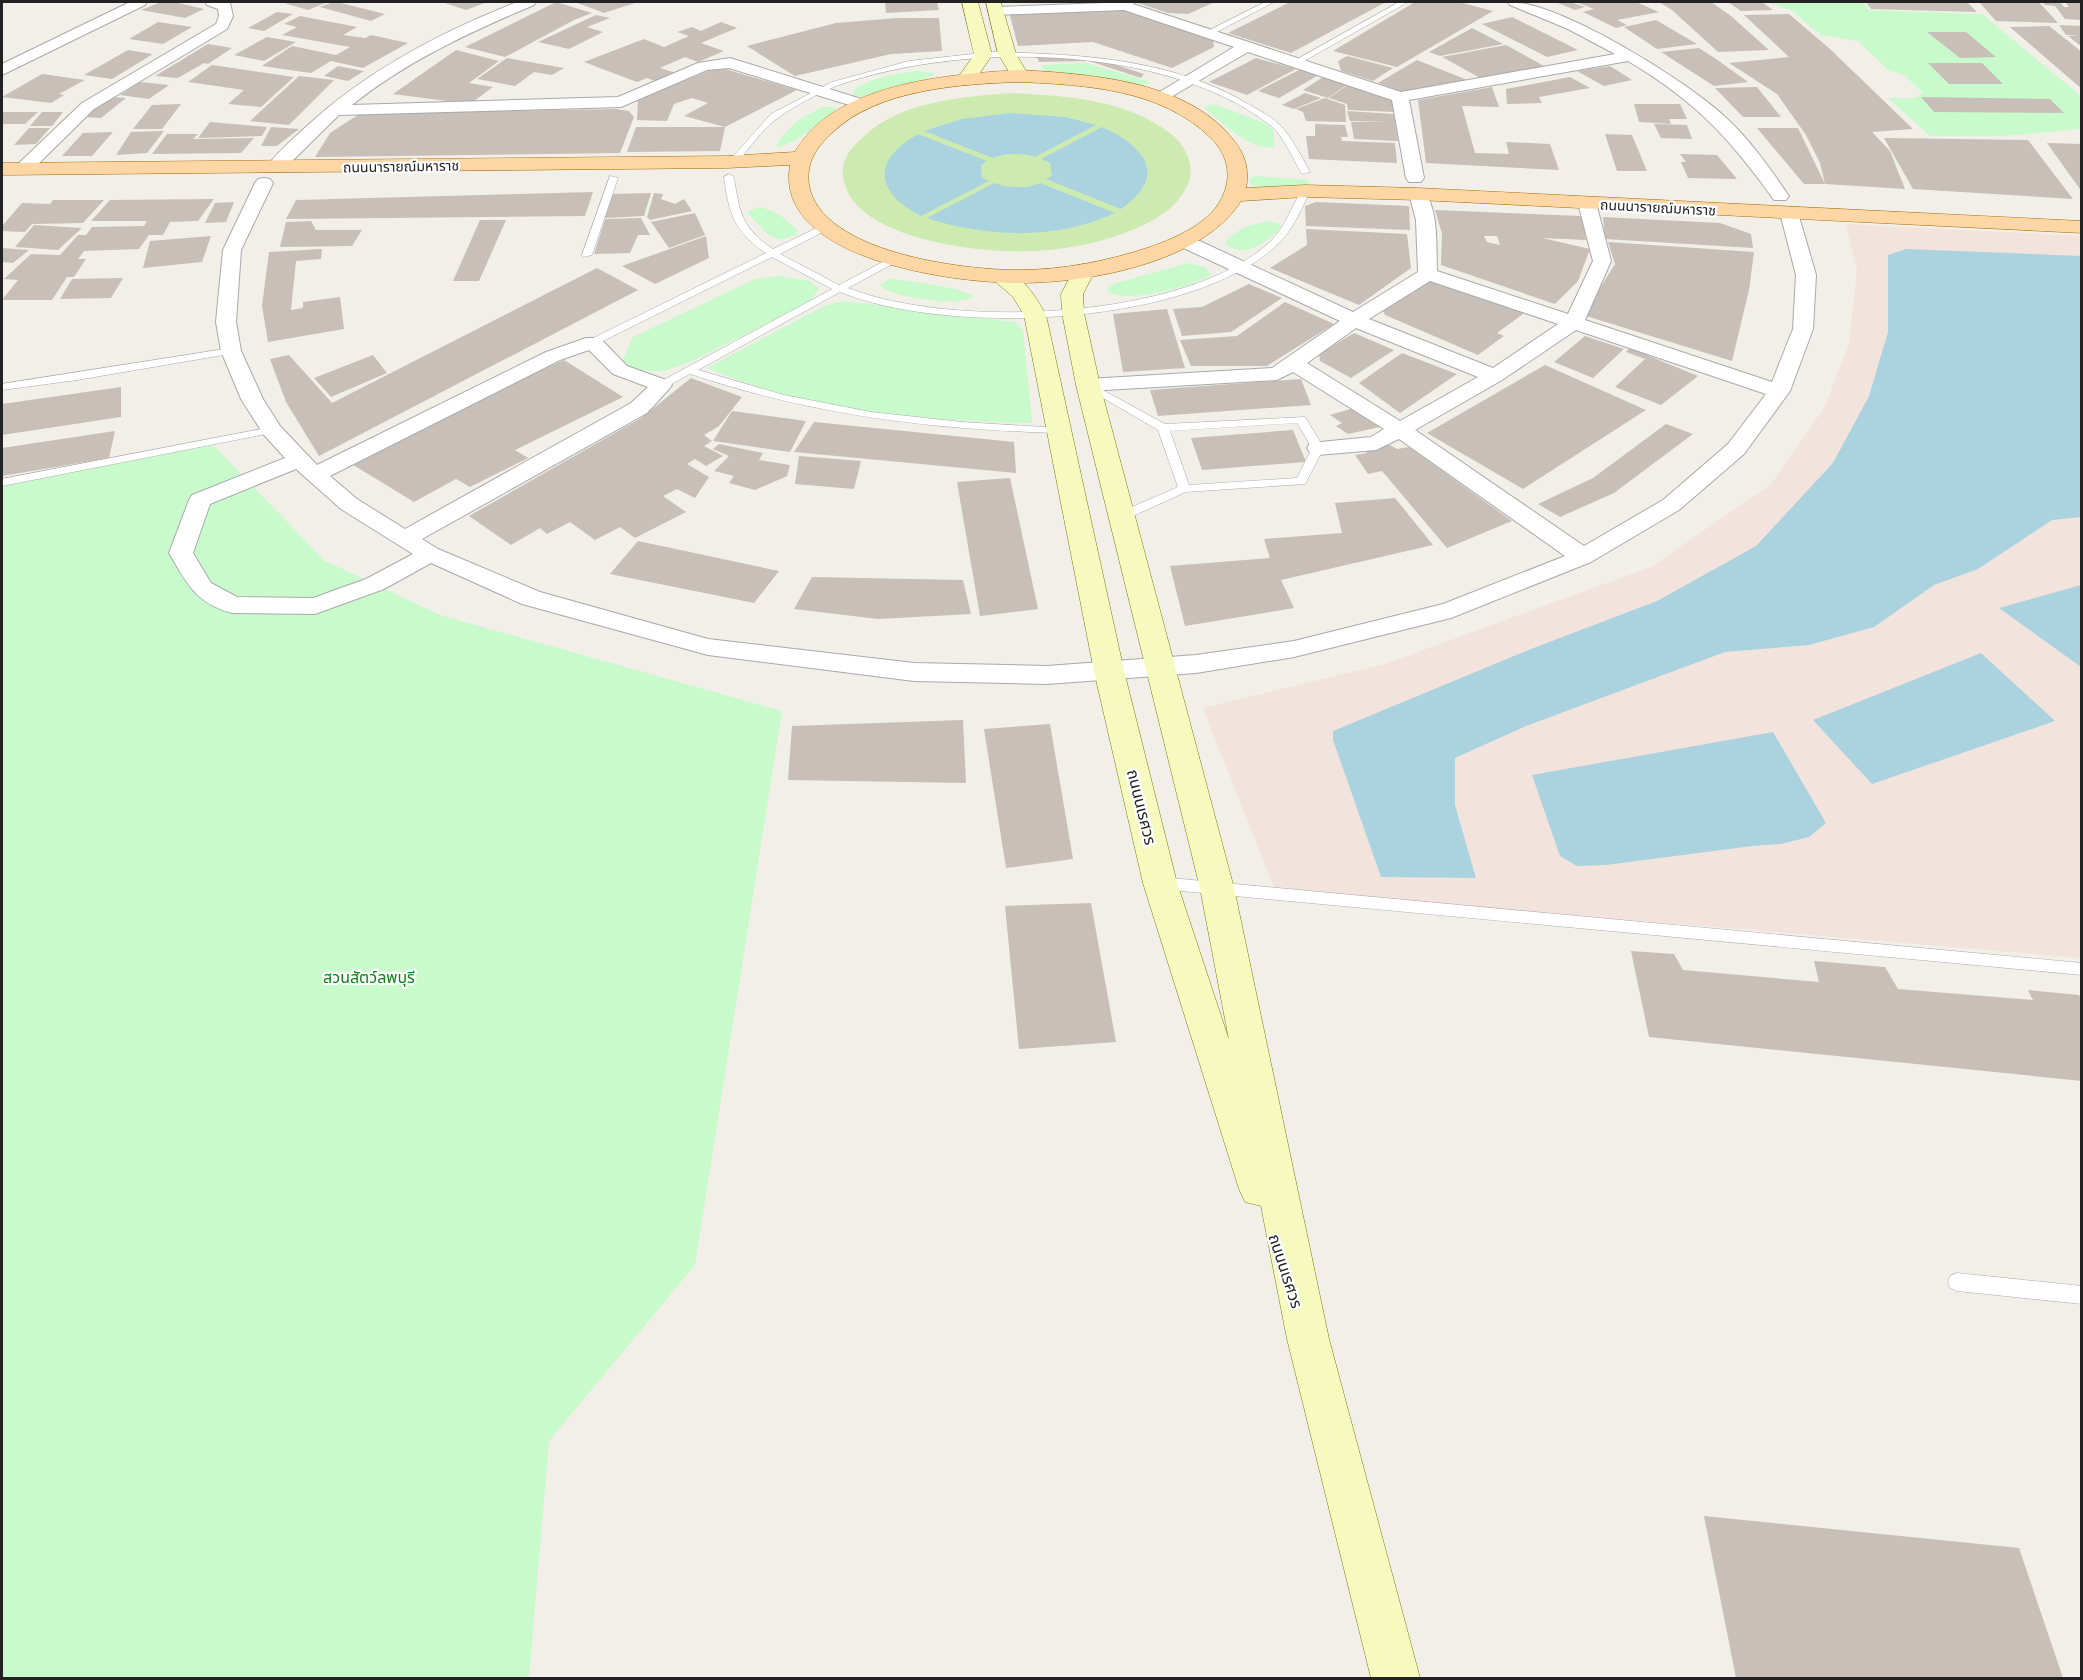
<svg xmlns="http://www.w3.org/2000/svg" width="2083" height="1680" font-family="'Golos Text','Noto Sans Thai',sans-serif">
<style>
.military{fill:#f3e3dd}
.grass{fill:#cdebb0}
.park{fill:#c8facc}
.water{fill:#aad3df}
.building{fill:#c7bfb8;fill-rule:evenodd}
.lines{fill:none;stroke-linecap:round;stroke-linejoin:round}
.lane-casing{stroke:#a9a9a9;stroke-width:1}
.street-casing{stroke:#a9a9a9;stroke-width:2}
.secondary-casing{stroke:#707d05;stroke-width:1}
.primary-casing{stroke:#a06b00;stroke-width:1}
.lane{fill:#fff;fill-rule:evenodd}
.street{fill:#fff;fill-rule:evenodd}
.secondary{fill:#f7fabf;fill-rule:evenodd}
.primary{fill:#fcd6a4;fill-rule:evenodd}
.labels{text-anchor:middle;dominant-baseline:central;stroke-width:4.5;stroke-linejoin:round;paint-order:stroke}
.far-street-label{font-size:14px;fill:#222;stroke:#fff}
.street-label{font-size:16px;fill:#222;stroke:#fff}
.park-label{font-size:16px;fill:#0c8416;stroke:#fff}
</style>
<rect width="100%" height="100%" fill="#f2efe9"/>
<!-- military -->
<path class="military" d="M1846 224 2081 236V958L1275 890 1203 708 1385 664 1651 567 1771 484 1824 408 1849 344 1857 270Z"/>
<!-- grass -->
<path class="grass" d="M1011 93C1066 96 1126 99 1171 134 1187 147 1196 168 1187 186 1176 208 1159 218 1137 228 1104 242 1071 249 1036 251 985 254 862 241 845 185 838 164 847 152 862 138 900 101 961 97 1011 93Z"/>
<!-- park -->
<path class="park" d="M1768 2H1863L1869 10 1982 14 2081 96V129L2004 136H1930L1888 98H1916L1923 93 1904 75 1888 70 1858 41 1821 35 1792 11Z
M1086 63 1148 81 1150 83 1141 86 1048 72 1041 68V65Z
M917 71 936 73C920 83 871 100 853 96L854 90C872 77 895 74 917 71Z
M1214 104 1267 124 1273 130 1275 146C1256 155 1218 120 1204 107Z
M823 107H834L836 112 796 140 779 147 776 146C788 126 802 116 823 107Z
M1254 176 1307 180 1310 184 1302 186 1256 188 1248 181Z
M759 207C775 210 787 219 798 231L796 235 781 240 768 235 747 212Z
M1267 221 1278 223 1283 228C1265 241 1248 259 1226 245L1227 239 1244 227Z
M1188 263 1205 267 1211 275C1194 286 1123 306 1107 290L1113 284Z
M777 276 810 281 819 289 808 303 690 362 664 371H639L628 366 623 359 633 337 755 279Z
M890 279C904 280 967 288 974 297 958 307 892 298 879 285Z
M843 301 1015 322 1023 330 1032 423C924 421 808 412 707 368L824 306Z
M210 442 325 561 375 584 440 615 782 711 695 1265 549 1441 529 1678H2V486Z"/>
<!-- water -->
<path class="water" d="M1010 113 1065 117 1096 125 1035 157C1024 153 1004 153 993 158L924 131 962 119Z
M1102 127C1145 146 1169 176 1121 209L1046 179 1052 176 1050 163 1041 159Z
M918 134 987 161 981 165 982 178 989 181 921 216C875 192 871 161 918 134Z
M994 183C1007 188 1028 189 1040 183L1115 213C1057 240 988 238 927 218Z
M1906 249 2081 256V517L2052 520 1978 569 1934 585 1874 627 1809 645 1725 652 1526 726 1455 758V805L1476 878 1381 877 1333 740V731L1531 649 1657 601 1756 546 1833 463 1869 396 1888 332V255Z
M2081 585V667L1999 608Z
M1981 653 2055 721 1872 784 1813 720Z
M1773 732 1826 823 1809 837 1781 844 1752 846 1606 865 1577 866 1560 856 1532 775Z"/>
<!-- building -->
<path class="building" d="M161 2H174L204 9 185 18 141 10Z
M281 2H328L308 10Z
M333 2H337L385 14 371 21 320 7Z
M442 2H487L466 10Z
M556 2 592 13 574 20 505 57 465 47Z
M575 2H638L604 13Z
M885 2H937L939 10 886 13Z
M1135 2H1215L1188 14 1168 13Z
M1290 2H1386L1291 53 1228 33Z
M1415 2H1459L1493 11 1397 67 1333 51Z
M1562 2H1570L1585 7 1575 10 1558 3Z
M1576 2H1636L1659 12 1617 20 1627 25 1616 28 1583 12 1594 9Z
M1659 2H1711L1731 16 1769 50 1718 52 1672 10Z
M1728 2H1762L1773 10 1741 11Z
M1866 2H1967L1977 12 1871 9Z
M1979 2H2039L2058 23 1996 21Z
M2042 2H2060L2064 7H2069L2065 2H2082V6L2079 5 2082 8V20L2065 19 2055 6 2045 5Z
M1115 7 1213 39 1214 47 1172 68 1093 42 1018 46 1009 12Z
M277 12 293 14 264 31 248 28Z
M1789 14 1830 49 1913 129 1872 132 1890 151 1905 189 1825 184 1820 163 1806 135 1777 94 1729 63 1789 57 1744 15Z
M596 15 610 18 587 27 603 32 569 49 538 42Z
M300 16 357 27 343 35 365 38 371 35 408 43 363 68 331 61 311 73 262 66 292 46 336 55 350 47 282 35 297 27 284 24Z
M1512 17 1578 50 1547 57 1482 24Z
M897 18H939L942 51 891 54 795 76 747 46 836 23Z
M1656 20 1697 44 1657 49 1624 27Z
M158 22 192 27 163 44 129 39Z
M721 22 737 28 701 43 724 51 698 62 685 57 660 68 679 74 660 83 647 78 637 82 584 62 644 39 664 47 689 36 677 32 692 27 701 31Z
M2059 25 2082 26V47L2068 36 2079 35H2066Z
M2049 26 2082 52V89L2010 27Z
M1472 28 1503 44 1440 56 1429 52Z
M1927 32H1966L1996 57 1960 58Z
M267 37 296 42 264 61 234 55Z
M208 44 232 48 208 64 204 63 178 78 155 76Z
M1506 45 1546 67 1484 80 1442 57Z
M1699 48 1716 59 1748 82 1714 86 1661 52Z
M128 50 153 54 112 79 84 75Z
M456 50 499 61 469 83 493 87 470 104 393 94Z
M1347 56 1393 68 1373 81 1341 71 1338 61Z
M1037 57H1092L1144 74 1141 78 1089 61 1039 62Z
M507 58 564 68 552 75 534 72 515 86 477 79Z
M1256 58 1296 69 1247 95 1209 82Z
M1417 60 1470 81 1406 93 1378 83Z
M1928 63H1982L2003 84H1949Z
M212 65 294 77 261 107 228 104 244 90 188 82Z
M338 66 364 71 348 81 324 76Z
M1610 66 1632 80 1604 86 1577 71Z
M718 67 797 90 725 127 684 116 708 103 692 98 674 104 667 121 637 120 638 100Z
M1299 70 1317 76 1279 98 1258 91Z
M42 74 85 80 59 94 64 95 51 103 2 97Z
M299 76 334 80 289 125 250 121Z
M1323 77 1348 84 1328 98 1303 90Z
M1570 77 1590 88 1539 97 1542 103 1507 104 1506 89Z
M140 82 169 85 149 99 120 95Z
M1349 84 1392 99 1395 112 1348 110 1347 104 1329 98Z
M1492 87 1499 107 1462 106 1475 153 1509 154 1506 142 1550 144 1559 170 1426 163 1418 100Z
M1757 87 1781 117H1743L1715 88Z
M1305 93 1321 98 1294 109 1282 105Z
M111 97 126 98 101 118 84 117Z
M1921 97 2050 99 2064 113 1934 112Z
M1325 98 1345 105 1346 122 1306 121 1303 112 1296 109Z
M181 104 162 129H133L152 105Z
M1634 104H1680L1687 119H1669L1671 124 1639 122Z
M616 109 629 111 634 117 620 153 315 157 330 133 361 113Z
M1347 111 1394 114 1398 141 1354 139 1351 122H1390L1350 121Z
M2 112H38L25 124H2Z
M42 112H63L52 126H30Z
M210 122 267 127 262 136 198 138Z
M1315 124 1345 125 1348 137H1341L1342 141 1395 143 1397 163 1309 159 1306 136H1315Z
M1654 124 1687 125 1692 139 1661 138Z
M271 127 299 129 277 146H261Z
M636 127H725L720 151 627 152Z
M29 128H50L36 144 14 145Z
M1757 128H1798L1825 184H1804Z
M164 131 147 153 116 155 131 132Z
M113 132 92 156H62L83 133Z
M167 134H198L193 139 254 138 241 153 152 154Z
M1605 134 1632 135 1647 171H1617Z
M1884 138 2028 140 2073 199 1913 189Z
M2047 143 2082 144V192Z
M1680 154 1717 155 1737 179 1688 178 1681 162H1686Z
M593 192 585 216 286 219 296 200Z
M651 193 644 216 604 218 611 194Z
M654 193 663 194 661 199 675 204 684 199 692 211 650 220 647 217Z
M214 199 198 221 170 222 163 235H149L139 249 84 251 78 259H86L74 277H67L52 300H2L18 280 4 279 31 254 60 255 78 235H86L92 227 144 226 147 221H91L110 200Z
M53 200H104L83 223 32 224 25 232 2 231V226L22 203 50 204Z
M234 202 226 222 205 223 215 203Z
M1316 202 1409 206 1410 230 1306 226 1305 206Z
M1435 210 1582 216 1586 240 1542 238 1590 249 1578 281 1555 304 1441 265 1442 234ZM1484 236H1497L1500 245 1487 242Z
M695 213 705 235 669 248 651 222Z
M1603 217 1720 223 1751 234 1753 248 1605 239Z
M641 218 650 235H638L630 253 594 254 605 219Z
M480 220H506L479 281H453Z
M311 221 316 230H362L352 246 280 247 286 222Z
M34 225 82 228 58 250 15 247Z
M1306 229 1407 234 1411 268 1359 305 1270 268 1307 245Z
M211 236 202 262 143 268 150 241Z
M706 236 709 258 655 284 622 266Z
M1608 242 1754 252 1749 290 1732 361 1583 315 1615 264Z
M2 248 29 250 13 263 2 262Z
M322 249 321 259 296 261 291 310 303 308V302L340 297 344 329 268 342 262 306 269 252Z
M597 268 638 290 319 456 286 402 270 359 289 355 332 403Z
M123 278 111 298 60 299 72 279Z
M1428 280H1440L1527 311 1497 333 1504 336 1478 355 1385 315 1383 311Z
M1249 284 1282 298 1231 332 1182 336 1173 309 1202 307Z
M1285 302 1334 324 1267 366H1191L1180 340 1237 336Z
M1167 309 1185 368 1123 372 1113 314Z
M1354 333 1394 350 1351 378 1320 361 1319 354Z
M1585 336 1624 349 1593 378 1554 362Z
M1631 346 1652 352 1649 356 1698 376 1661 405 1615 387 1645 359 1626 352Z
M1402 353 1457 374 1400 413 1359 383Z
M373 355 387 373 331 397 314 378Z
M564 360 623 397 515 450 528 458 470 487 456 479 414 502 350 463 450 411Z
M1545 365 1646 410 1523 489 1427 433Z
M691 378 742 397 719 426 704 435 712 441 704 446 723 456 706 466 695 459 687 464 709 477 695 498 677 489 663 496 686 512 635 538 620 527 595 540 570 522 547 534 540 528 511 545 469 516 641 418Z
M1301 379 1311 405 1158 416 1150 390Z
M121 387V417L2 435V404Z
M1354 408 1380 427 1348 434 1336 426 1342 423 1330 415Z
M732 411 806 421 790 452 713 441Z
M814 422 1014 442 1016 473 794 452Z
M1666 424 1693 434 1614 493 1560 517 1538 504 1593 478Z
M1293 430 1306 462 1202 470 1191 438Z
M115 431 109 458 2 476V448Z
M719 444 763 453 759 460 790 465 787 476 755 490 729 483 734 476 714 471 729 456 713 449Z
M1388 444 1397 449 1409 447 1512 521 1447 548 1382 471 1368 474 1355 455 1367 453 1364 450Z
M799 456 861 461 854 489 795 484Z
M1010 478 1038 609 980 616 957 482Z
M1395 498 1433 545 1281 580 1294 608 1185 626 1170 566 1270 558 1264 539 1342 533 1335 503Z
M638 541 779 571 754 603 610 574Z
M812 577 963 580 971 614 878 619 794 609Z
M963 720 966 783 788 780 792 726Z
M1050 724 1073 859 1006 868 984 729Z
M1091 903 1116 1042 1019 1049 1005 906Z
M1631 951 1674 954 1683 970 1819 982 1814 961 1885 967 1898 989 2033 1000 2028 990 2079 995 2082 1000V1081L1649 1037Z
M1704 1516 2019 1548 2063 1678H1736Z"/>
<g class="lines">
<!-- lane casing -->
<g class="lane-casing">
<path id="lane" d="M1265 2H1274L1211 35 1204 33Z
M1399 2H1408L1299 64 1292 62Z
M991 52C1079 54 1172 58 1250 105 1260 111 1272 117 1280 125 1293 139 1301 156 1310 172L1302 174C1292 158 1285 137 1270 125 1163 43 962 42 839 85 820 92 797 105 779 117 763 128 749 149 736 164L728 162 771 114 832 82 909 61Z
M729 174 734 177C739 211 742 229 773 249L823 225H829V229L780 254 839 285 894 256 899 259 898 261 848 288C952 329 1188 321 1272 240 1286 225 1292 206 1302 189L1310 191C1301 210 1293 230 1277 245 1189 327 948 336 840 292L698 370 784 395 871 412 962 422 1061 428 1063 430 1057 433C927 429 814 415 690 374L666 387H658V383L832 289 772 257 597 344H589V340L766 253C733 231 729 213 724 177Z
M610 176 618 178 592 255 583 257 582 255Z
M231 348 235 349V353L77 380 2 390V384Z
M1088 382 1165 424 1305 417 1324 448 1305 484 1186 492 1126 519H1118V513L1178 487 1158 430 1084 387V383ZM1297 423 1312 448 1297 478 1189 485 1170 431Z
M272 427 276 428V432L2 486V479Z
M1160 877 2082 963V975L1160 889 1155 887 1152 883 1155 879Z
M1957 1273 2082 1286V1304L1957 1291 1950 1288 1948 1282 1950 1276Z"/>
</g>
<!-- street casing -->
<g class="street-casing">
<path id="street" d="M130 2H147L145 5 2 75V64Z
M205 2 230 3 233 16 227 29 94 109 29 173H17L14 169 17 165 82 103 216 24 219 16 218 9 207 5Z
M517 2H536L534 5C470 32 407 61 352 105L618 97 698 63 730 58 871 102 873 105 865 110 859 108 729 68 707 70 621 107 339 115 281 172H269L266 168C277 152 294 138 308 125 368 70 441 32 517 2Z
M1134 2 1133 4 1401 92 1615 54 1568 29 1510 5 1508 2C1557 0 1685 80 1723 115 1749 138 1769 167 1789 196L1786 200H1774C1729 137 1695 101 1628 61L1409 100 1424 178 1421 182H1409L1406 178 1392 100 1248 52 1159 104 1151 99 1153 96 1234 47 1124 10 995 15 988 11 995 7Z
M264 178 270 179 273 183 241 250 236 322 241 351 263 399 280 426 317 465 546 352 586 338H600L627 366 669 381 672 385 669 389 647 413 422 539 438 549 540 592 708 639 914 663 1047 666 1196 655 1294 641 1443 604 1565 556 1399 439 1376 450 1318 455 1310 453 1307 448 1310 443 1371 437 1384 429 1293 372 1277 380 1088 391 1081 389 1078 385 1081 381 1088 379 1272 368 1340 321 1177 245 1175 241 1177 237H1191L1353 312 1418 272 1416 220 1409 194 1412 190H1424C1439 212 1436 246 1437 271L1568 314 1593 261 1578 203 1581 199H1593L1596 203 1611 261 1585 320 1772 382 1793 329 1796 275 1780 213 1783 209H1795L1798 213 1816 275 1813 329 1790 391 1744 454 1679 510 1591 562 1451 618 1294 657 1196 673 1047 684 914 681 708 655 522 604 431 563 384 589 315 614 232 613C195 603 187 583 169 553L189 500 192 495 285 458 264 435 241 399 221 351 216 322 223 250 255 183 258 179ZM1430 281 1558 324 1493 368 1369 319ZM1356 328 1478 377 1400 421 1307 363ZM1576 330 1766 394 1728 444 1663 500 1584 546 1415 430 1502 380ZM589 350 613 374 648 387 631 403 405 529 357 499 330 476 560 360ZM296 469 341 509 413 554 366 579 313 598 237 597 211 583 193 553 210 504Z"/>
</g>
<!-- secondary casing -->
<g class="secondary-casing">
<path id="secondary" d="M962 2H978L992 55 973 83H959L957 79 974 55Z
M986 2 1001 3 1016 54 1029 76 1026 80H1014L998 54Z
M1084 264 1092 266 1095 271 1083 294 1084 313 1100 385 1234 888 1329 1339 1420 1678H1371L1287 1339 1261 1206 1245 1202 1239 1189 1143 883 1094 671 1024 315 1013 297 989 276 992 271C1018 265 1035 296 1046 315L1124 671 1177 883 1229 1040 1200 888 1076 385 1062 313 1061 294 1076 266Z"/>
</g>
<!-- primary casing -->
<g class="primary-casing">
<path id="primary" d="M1020 70C1088 74 1184 80 1231 137 1244 152 1250 168 1246 188L1305 185 1418 188 2082 221V233L1418 200 1305 197 1241 201C1202 263 1088 283 1019 283 955 283 773 260 790 165L727 168 2 175V163L727 156 795 152C833 83 950 74 1020 70ZM1020 82C1086 85 1161 89 1211 138 1226 153 1232 173 1224 193 1213 222 1178 237 1150 247 1108 261 1063 270 1018 270 964 270 821 253 809 185 806 162 816 148 832 133 877 89 961 84 1020 82Z"/>
</g>
<!-- lane -->
<use href="#lane" class="lane"/>
<!-- street -->
<use href="#street" class="street"/>
<!-- secondary -->
<use href="#secondary" class="secondary"/>
<!-- primary -->
<use href="#primary" class="primary"/>
</g>
<g class="labels">
<!-- far-street labels -->
<g class="far-street-label">
<text transform="translate(401 166) rotate(-1)">ถนนนารายณ์มหาราช</text>
<text transform="translate(1658 207) rotate(3)">ถนนนารายณ์มหาราช</text>
</g>
<!-- street labels -->
<g class="street-label">
<text transform="translate(1142 807) rotate(76)">ถนนนเรศวร</text>
<text transform="translate(1286 1271) rotate(72)">ถนนนเรศวร</text>
</g>
<!-- park labels -->
<g class="park-label">
<text x="369" y="977">สวนสัตว์ลพบุรี</text>
</g>
</g>
<!-- border -->
<rect width="2083" height="1680" fill="none" stroke="#222222" stroke-width="6"/>
</svg>
